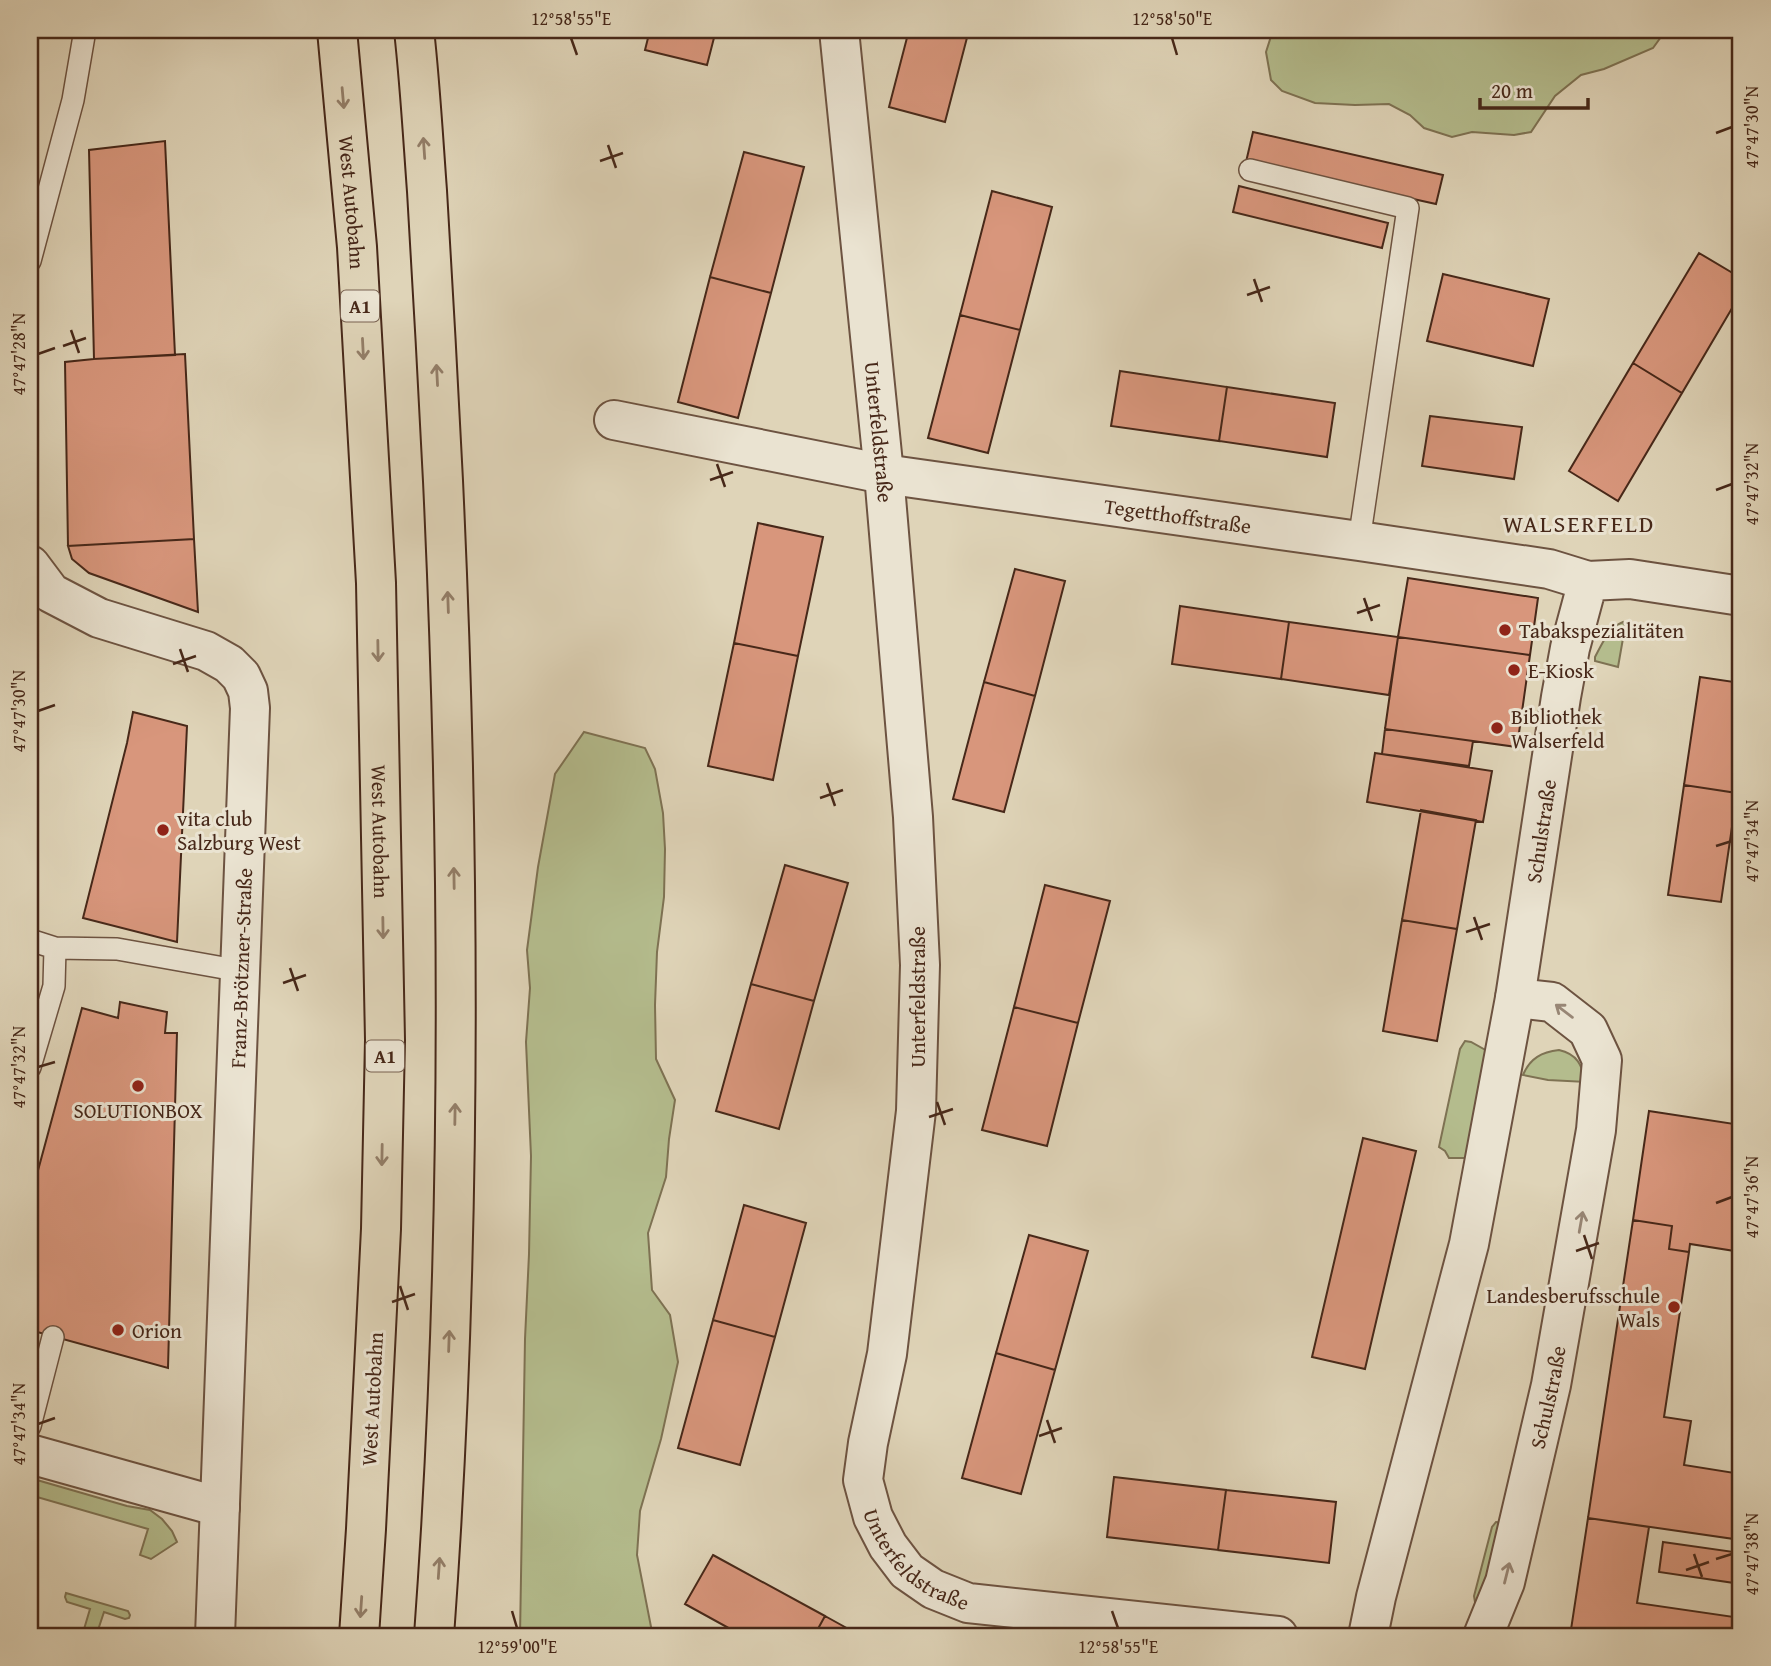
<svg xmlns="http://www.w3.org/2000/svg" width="1771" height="1666" font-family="'Gentium Book Plus',serif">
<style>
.green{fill:#b4bc8d;stroke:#7e7253;stroke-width:2}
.building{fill:#d8967c;stroke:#472819;stroke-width:2}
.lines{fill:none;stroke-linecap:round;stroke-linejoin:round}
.service-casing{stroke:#6d5341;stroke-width:24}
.minor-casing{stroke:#6d5341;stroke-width:42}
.tertiary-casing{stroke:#6d5341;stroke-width:42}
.motorway-casing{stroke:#472819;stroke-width:42}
.service{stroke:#eae3d1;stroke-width:21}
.minor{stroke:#eae3d1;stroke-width:38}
.tertiary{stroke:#eae3d1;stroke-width:38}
.motorway{stroke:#dfd4b8;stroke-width:38}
.oneway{stroke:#937e68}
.oneway2{stroke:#988675}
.ticks{fill:none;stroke:#472819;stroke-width:2.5}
.poi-dot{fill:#8f2418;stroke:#eae3d1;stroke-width:2.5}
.labels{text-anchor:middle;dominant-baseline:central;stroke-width:6;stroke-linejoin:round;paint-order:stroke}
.shield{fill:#eae3d1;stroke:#786050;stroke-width:2}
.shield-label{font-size:19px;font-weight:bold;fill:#472819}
.street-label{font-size:21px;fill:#472819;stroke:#eae3d1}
.poi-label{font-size:21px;fill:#472819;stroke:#eae3d1;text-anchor:start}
.quarter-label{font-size:24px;letter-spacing:2px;fill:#472819;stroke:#eae3d1}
.neatline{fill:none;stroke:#472819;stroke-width:2.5}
.ticks-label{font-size:18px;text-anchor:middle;fill:#472819}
</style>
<rect width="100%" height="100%" fill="#dfd4b8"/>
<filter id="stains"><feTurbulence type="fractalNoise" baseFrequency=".00286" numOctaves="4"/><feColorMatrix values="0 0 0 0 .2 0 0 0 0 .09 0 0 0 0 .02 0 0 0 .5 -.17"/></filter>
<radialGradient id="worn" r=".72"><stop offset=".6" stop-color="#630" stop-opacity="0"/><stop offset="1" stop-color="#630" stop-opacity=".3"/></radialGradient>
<!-- green -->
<path class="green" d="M1273 30H1666L1653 48 1604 69 1581 75 1555 96 1531 132 1514 135 1472 132 1452 137 1424 128 1410 115 1389 104 1355 105 1315 103 1282 91 1271 80 1266 52Z
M1623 622 1625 627 1618 667 1595 661V657C1602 644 1609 627 1623 622Z
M584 732 645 748 655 769 663 813 665 849 664 897 657 952 655 1005 656 1059 675 1100 669 1139 666 1177 648 1233 652 1290 670 1315 678 1362 661 1439 640 1511 637 1555 652 1632 654 1636H520L525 1339 529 1254 531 1156 526 1042 530 988 527 950 538 867 555 774Z
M1465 1041 1471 1042 1489 1052 1473 1153 1464 1158H1449L1445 1151 1439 1147 1460 1049Z
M1559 1050C1577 1054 1582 1065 1586 1082L1548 1080 1523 1075C1530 1058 1542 1052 1559 1050Z
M30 1478 127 1506 150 1510 162 1519 172 1531 177 1542 151 1559 140 1555 148 1529 30 1495Z
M1496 1522 1504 1523 1478 1604 1475 1602 1474 1596 1492 1527Z
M66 1593 128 1611 130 1615 129 1618 125 1619 104 1612 96 1636H82L90 1609 67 1602 65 1597Z"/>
<!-- building -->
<path class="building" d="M650 30H716L707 65 645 50Z
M909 30H969L945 122 889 107Z
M1253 132 1443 175 1436 204 1246 162Z
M165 141 175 355 94 359 89 150Z
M744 152 804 167 771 293 710 277Z
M1239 186 1388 223 1382 248 1233 212Z
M992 191 1052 207 1020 330 960 315Z
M1699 253 1741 278V293L1682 393 1633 363Z
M1443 274 1549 299 1533 366 1427 341Z
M710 277 771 293 738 418 678 402Z
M960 315 1020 330 988 453 928 438Z
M185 354 194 539 68 546 65 362 94 359Z
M1633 363 1682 393 1618 501 1569 471Z
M1120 371 1227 387 1219 441 1111 426Z
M1227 387 1335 403 1327 457 1219 441Z
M1430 416 1522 427 1514 479 1422 466Z
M758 523 823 537 798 656 734 643Z
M194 539 198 612 89 573 72 559 68 546Z
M1015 569 1065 581 1035 696 984 682Z
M1408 578 1538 598 1530 655 1398 637Z
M1180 606 1289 622 1281 679 1172 664Z
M1289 622 1398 637 1389 695 1281 679Z
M1398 637 1530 655 1517 747 1385 729Z
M734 643 798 656 773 780 708 766Z
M1700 677 1741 683V766L1737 793 1684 785Z
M984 682 1035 696 1004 812 953 799Z
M133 712 187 726 177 942 83 918 127 743Z
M1385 729 1473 741 1469 766 1382 754Z
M1375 753 1492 771 1483 822 1367 802Z
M1684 785 1737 793 1721 902 1668 895Z
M1421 810 1476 820 1457 929 1402 920Z
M785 865 848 883 814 1001 751 984Z
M1045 885 1110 901 1078 1023 1014 1007Z
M1402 920 1457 929 1437 1041 1383 1031Z
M751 984 814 1001 779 1129 716 1111Z
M120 1002 167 1012 165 1033H177L168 1368 30 1330V1200L82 1008 118 1018Z
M1014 1007 1078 1023 1047 1146 982 1130Z
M1649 1111 1741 1125V1252L1690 1244 1689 1252 1669 1249 1672 1226 1633 1220Z
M1363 1138 1416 1151 1365 1369 1312 1357Z
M744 1205 806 1223 775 1337 713 1320Z
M1633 1220 1672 1226 1669 1249 1689 1252 1664 1417 1691 1421 1684 1465 1741 1474V1540L1588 1518Z
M1029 1235 1088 1251 1055 1370 996 1353Z
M713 1320 775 1337 740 1465 678 1448Z
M996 1353 1055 1370 1021 1494 962 1478Z
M1114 1477 1226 1490 1218 1550 1107 1537Z
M1226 1490 1336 1502 1329 1563 1218 1550Z
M1588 1518 1649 1527 1637 1603 1741 1618V1636H1570Z
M1663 1542 1741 1553V1584L1659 1572Z
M713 1555 825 1616 814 1636H743L685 1604Z
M825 1616 861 1636H814Z"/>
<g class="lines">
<!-- service casing -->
<g class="service-casing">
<path id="service" d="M1250 170 1408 208 1359 541
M30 261 73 100 85 30
M30 940 55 948
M30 1067 54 986 55 948 117 949 241 971
M30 1426 53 1337"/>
</g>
<!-- minor casing -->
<g class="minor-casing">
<g id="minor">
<path id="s1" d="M839 30 884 474 913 817 920 965 916 1111 887 1354 868 1443 863 1480 873 1517 888 1546 907 1571 933 1589 968 1603 1278 1636"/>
<path id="s2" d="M614 420 884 474 1359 541 1549 569 1588 581"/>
<path d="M30 565 51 593 99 618 206 651 229 664 241 676 248 691 250 708 215 1636"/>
<path d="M30 1454 220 1507"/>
<path id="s3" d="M1483 1636 1505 1582 1551 1385 1596 1130 1602 1060 1588 1030 1552 1002 1515 998"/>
</g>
</g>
<!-- tertiary casing -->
<g class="tertiary-casing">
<g id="tertiary">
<path id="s4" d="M1368 1636 1376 1597 1469 1244 1515 998 1561 697 1570 648 1588 581 1630 579 1741 596"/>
</g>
</g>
<!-- motorway casing -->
<g class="motorway-casing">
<g id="motorway">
<path id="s5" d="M337 30 357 247 376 583 385 1040 381 1229 366 1529 359 1636"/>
<path d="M414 30C420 83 423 137 427 191 433 288 438 384 443 481 461 866 462 1252 434 1636"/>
</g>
</g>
<!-- service -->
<use href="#service" class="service"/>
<!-- minor -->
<use href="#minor" class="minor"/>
<!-- tertiary -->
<use href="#tertiary" class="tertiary"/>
<!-- motorway -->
<use href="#motorway" class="motorway"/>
</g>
<!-- one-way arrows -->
<defs><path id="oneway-shaft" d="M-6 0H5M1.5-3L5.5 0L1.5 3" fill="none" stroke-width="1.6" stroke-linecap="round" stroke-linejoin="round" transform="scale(1.75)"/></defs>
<g class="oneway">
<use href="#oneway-shaft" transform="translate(343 98) rotate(85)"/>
<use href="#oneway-shaft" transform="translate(424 148) rotate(-94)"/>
<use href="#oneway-shaft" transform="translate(363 349) rotate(87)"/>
<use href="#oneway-shaft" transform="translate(437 375) rotate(-93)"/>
<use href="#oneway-shaft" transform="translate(448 602) rotate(-92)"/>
<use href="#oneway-shaft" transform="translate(378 651) rotate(89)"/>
<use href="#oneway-shaft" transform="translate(454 878) rotate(-91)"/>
<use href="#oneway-shaft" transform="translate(383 928) rotate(89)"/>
<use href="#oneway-shaft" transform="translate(455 1114) rotate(-89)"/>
<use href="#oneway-shaft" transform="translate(382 1155) rotate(91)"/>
<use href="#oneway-shaft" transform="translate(449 1341) rotate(-88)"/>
<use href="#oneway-shaft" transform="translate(439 1568) rotate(-86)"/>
<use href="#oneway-shaft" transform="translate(361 1607) rotate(94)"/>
</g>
<g class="oneway2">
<use href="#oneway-shaft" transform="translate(1564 1011) rotate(-143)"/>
<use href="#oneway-shaft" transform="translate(1581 1222) rotate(-80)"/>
<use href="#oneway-shaft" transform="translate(1507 1573) rotate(-76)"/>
</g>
<!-- ticks -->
<path class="ticks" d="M571 38 577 55M1172 38 1177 55M1716 133 1732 127M608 145 616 168M600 161 623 153M1254 279 1262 302M1247 295 1270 287M71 330 79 353M63 346 86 338M38 354 55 348M717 464 725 487M710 480 733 472M1716 490 1732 484M1364 598 1372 621M1357 613 1380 605M180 649 188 672M173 664 196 656M38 711 55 705M827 783 835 806M820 798 843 790M1716 846 1732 841M1474 917 1482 940M1466 932 1490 924M290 968 298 991M283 983 306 975M38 1067 55 1062M937 1102 945 1125M929 1117 953 1109M1716 1203 1732 1197M1584 1235 1592 1259M1576 1251 1599 1243M400 1286 408 1310M392 1302 415 1294M1047 1420 1055 1443M38 1424 55 1418M1039 1436 1062 1428M1694 1554 1702 1577M1716 1559 1732 1554M1686 1570 1709 1562M512 1611 517 1628M1112 1611 1118 1628"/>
<!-- markers -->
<g class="poi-dot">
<circle cx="1505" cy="630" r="7"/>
<circle cx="1514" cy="670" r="7"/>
<circle cx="1497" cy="728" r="7"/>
<circle cx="163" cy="830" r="7"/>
<circle cx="138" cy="1086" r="7"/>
<circle cx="1674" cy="1307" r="7"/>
<circle cx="118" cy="1330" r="7"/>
</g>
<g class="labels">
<!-- shield labels -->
<g class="shield">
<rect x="341" y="290.5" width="38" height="31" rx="5"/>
<rect x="366" y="1040.5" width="38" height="31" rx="5"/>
</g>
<g class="shield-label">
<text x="360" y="306">A1</text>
<text x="385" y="1056">A1</text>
</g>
<!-- street labels -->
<g class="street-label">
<text stroke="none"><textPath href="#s5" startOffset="173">West Autobahn</textPath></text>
<text stroke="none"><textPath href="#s1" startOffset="404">Unterfeldstraße</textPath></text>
<text stroke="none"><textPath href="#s2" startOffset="572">Tegetthoffstraße</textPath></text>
<text stroke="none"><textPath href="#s4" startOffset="824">Schulstraße</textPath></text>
<text stroke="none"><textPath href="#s5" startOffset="803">West Autobahn</textPath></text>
<text transform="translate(241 968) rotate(-88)">Franz-Brötzner-Straße</text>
<text transform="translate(917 997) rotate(-90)">Unterfeldstraße</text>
<text stroke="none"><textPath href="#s3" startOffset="248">Schulstraße</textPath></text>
<text transform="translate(372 1399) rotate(-87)">West Autobahn</text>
<text stroke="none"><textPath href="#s1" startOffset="1559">Unterfeldstraße</textPath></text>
</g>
<!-- poi labels -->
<g class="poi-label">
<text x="1519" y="630">Tabakspezialitäten</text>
<text x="1528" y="670">E-Kiosk</text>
<text x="1511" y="716">Bibliothek<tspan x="1511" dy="24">Walserfeld</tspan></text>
<text x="177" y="818">vita club<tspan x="177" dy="24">Salzburg West</tspan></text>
<text x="138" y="1110" text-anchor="middle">SOLUTIONBOX</text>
<text x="1660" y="1295" text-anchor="end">Landesberufsschule<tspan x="1660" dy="24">Wals</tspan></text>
<text x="132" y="1330">Orion</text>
</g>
<!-- quarter labels -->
<g class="quarter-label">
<text x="1579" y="523">WALSERFELD</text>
</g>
</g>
<!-- margin -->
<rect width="1771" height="1666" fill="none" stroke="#dfd4b8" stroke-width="77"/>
<!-- scale -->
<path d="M1480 98v10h108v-10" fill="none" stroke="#472819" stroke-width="3.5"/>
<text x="1491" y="98" font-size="21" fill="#472819" stroke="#eae3d1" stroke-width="5" paint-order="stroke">20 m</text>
<rect x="38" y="38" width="1694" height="1590" class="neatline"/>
<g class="ticks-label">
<text x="571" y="25">12°58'55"E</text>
<text x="1172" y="25">12°58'50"E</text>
<text transform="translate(1752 127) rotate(-90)" y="6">47°47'30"N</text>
<text transform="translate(19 354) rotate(-90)" y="6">47°47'28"N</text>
<text transform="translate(1752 484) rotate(-90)" y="6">47°47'32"N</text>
<text transform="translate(19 711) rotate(-90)" y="6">47°47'30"N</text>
<text transform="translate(1752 841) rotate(-90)" y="6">47°47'34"N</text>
<text transform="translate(19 1067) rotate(-90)" y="6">47°47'32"N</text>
<text transform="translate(1752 1197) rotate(-90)" y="6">47°47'36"N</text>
<text transform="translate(19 1424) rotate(-90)" y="6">47°47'34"N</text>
<text transform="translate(1752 1554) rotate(-90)" y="6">47°47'38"N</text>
<text x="517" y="1653">12°59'00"E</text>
<text x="1118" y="1653">12°58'55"E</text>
</g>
<rect width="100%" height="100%" filter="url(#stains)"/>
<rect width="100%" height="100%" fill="url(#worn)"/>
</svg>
